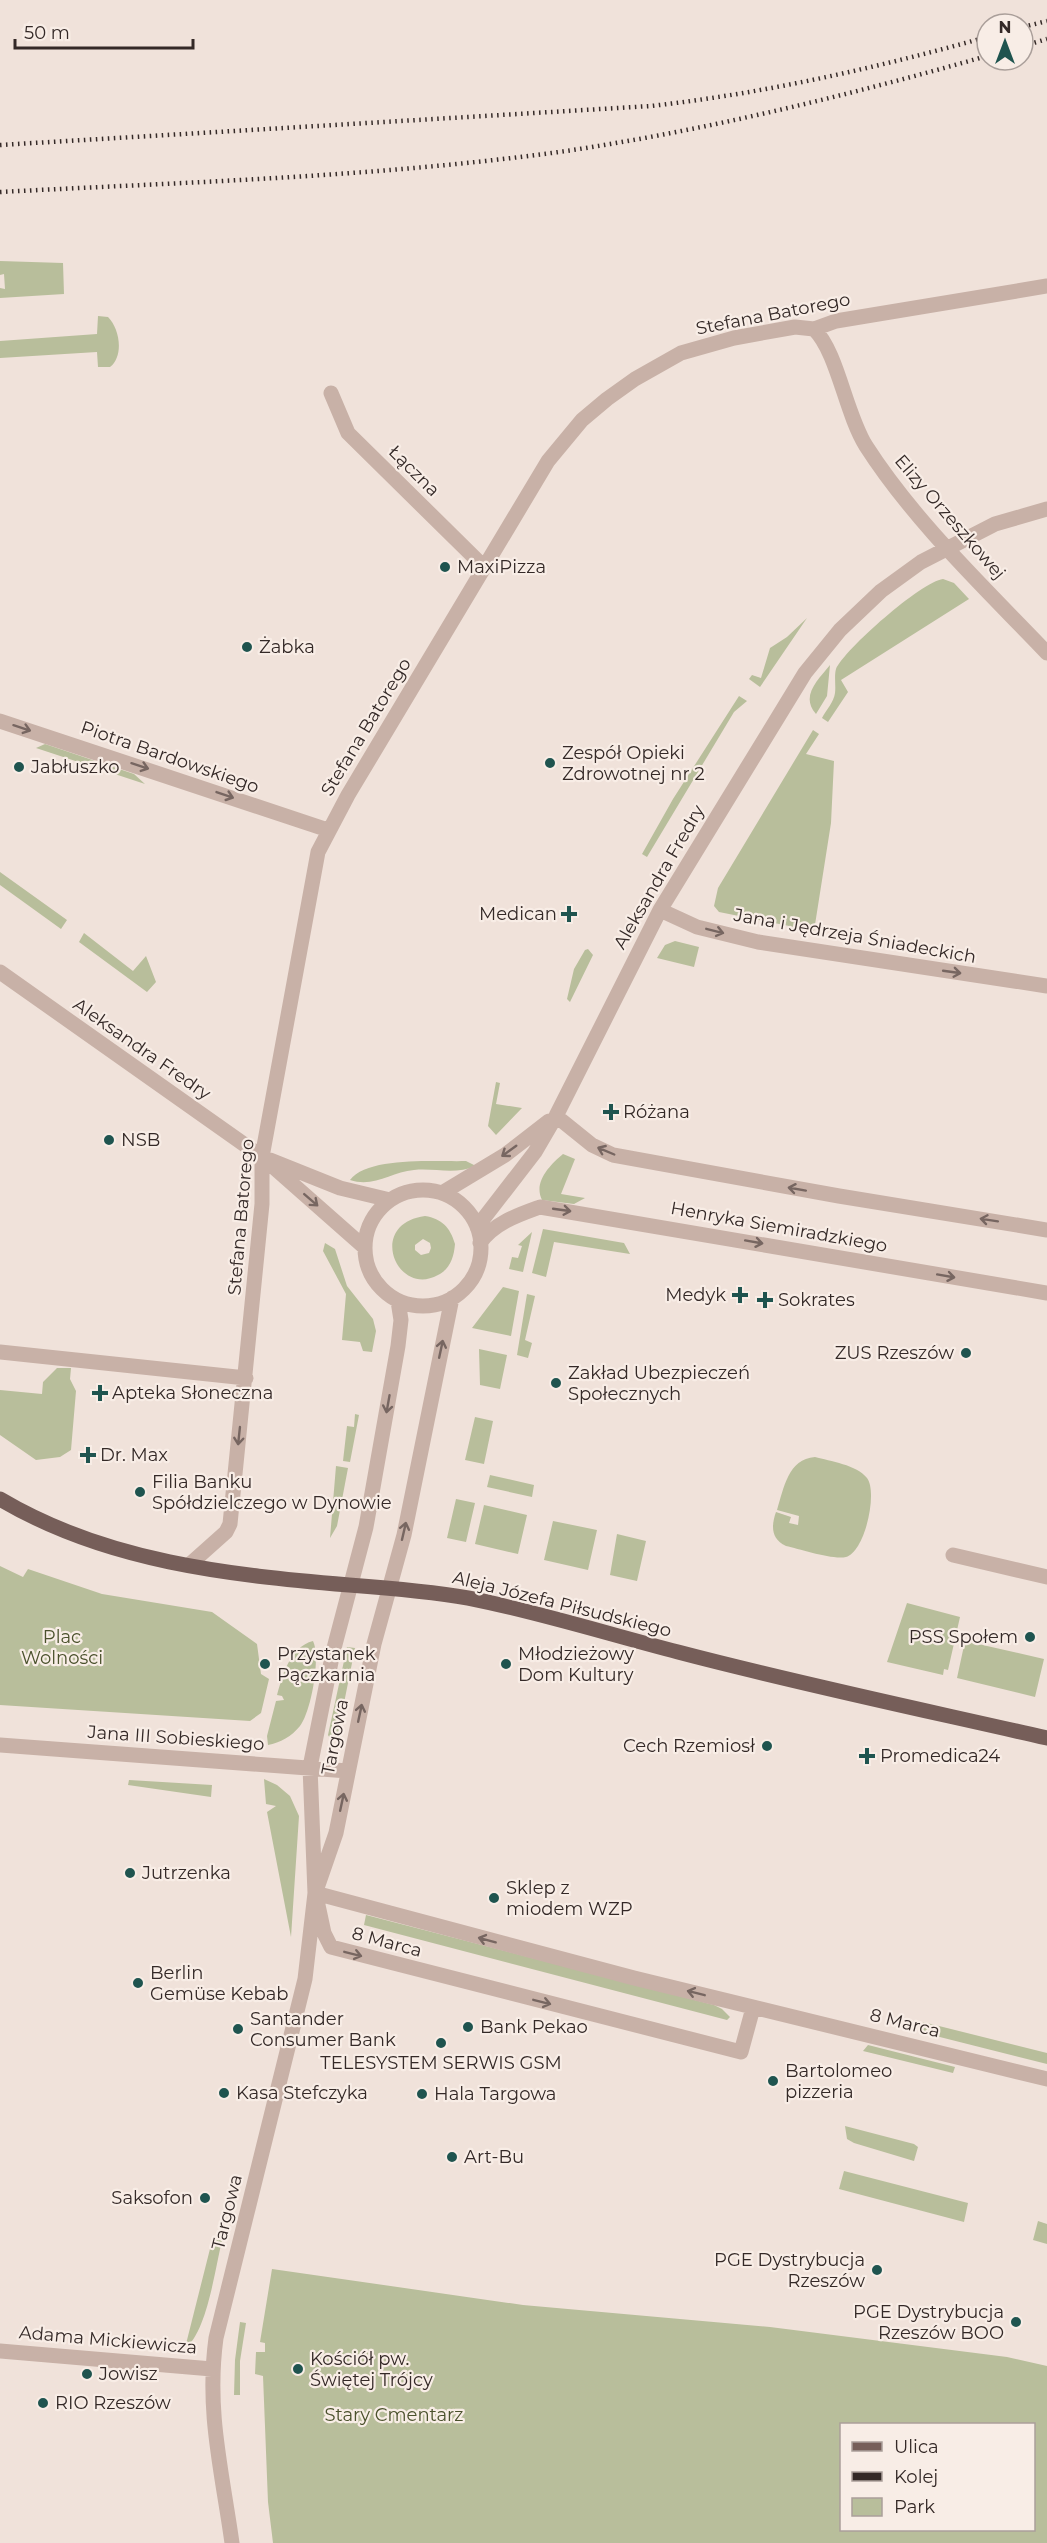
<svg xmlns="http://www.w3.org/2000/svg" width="1047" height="2543" font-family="Montserrat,sans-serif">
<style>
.green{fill:#b8be9b;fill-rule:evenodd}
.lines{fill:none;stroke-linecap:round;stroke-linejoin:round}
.minor{stroke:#c8b1a7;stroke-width:15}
.major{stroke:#765e59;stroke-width:15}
.rail{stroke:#342927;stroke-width:4.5;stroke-dasharray:1.5 4.5;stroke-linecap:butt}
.oneway{stroke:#776661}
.poi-dot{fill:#1f544f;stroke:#f8ede6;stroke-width:2}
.labels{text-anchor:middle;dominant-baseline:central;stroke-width:4.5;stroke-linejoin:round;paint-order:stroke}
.street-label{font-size:18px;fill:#342927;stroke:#f8ede6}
.poi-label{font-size:18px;fill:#342927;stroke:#f8ede6;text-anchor:start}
.park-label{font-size:18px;fill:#4a512c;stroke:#f8ede6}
</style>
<rect width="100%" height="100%" fill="#f0e2da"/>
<!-- green -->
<path class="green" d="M0 261 63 263 64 294 0 298V288L5 289 4 274 0 275Z
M98 316 108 317C120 329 124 356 110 367H98L97 352 0 358V341L97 334Z
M943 579 954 583 969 599 841 680 848 692 828 722 822 718C826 710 834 702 835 693 836 686 834 676 836 669 844 650 922 581 943 579Z
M807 618 760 687 749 679 752 675 761 678 770 648 787 637Z
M830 665 827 696 816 714C800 696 818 680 830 665Z
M739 696 747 701 734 712 647 857 642 854 673 799Z
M813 730 819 734 806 754 834 761 831 823 814 931 719 912 714 906 718 888Z
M45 744 134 774 145 784 36 748Z
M0 872 67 920 61 929 0 885Z
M84 933 133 971 146 956 156 982 147 992 79 942Z
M675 941 699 947 694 967 657 958 665 945Z
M588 949 593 955 570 1002 567 999 574 969 585 950Z
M496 1082 500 1083 496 1104 522 1108 496 1135 488 1126Z
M563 1154 575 1159 561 1194 585 1198 574 1204 542 1200C533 1182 550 1165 563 1154Z
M466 1161 476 1166C455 1175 436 1168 414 1170 391 1172 374 1188 350 1180 368 1156 437 1162 466 1161Z
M425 1216C442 1219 450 1227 455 1244 454 1257 450 1269 438 1275 397 1298 366 1224 425 1216ZM423 1239 430 1243 431 1248 429 1253 421 1255 415 1250V1245Z
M543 1229 624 1243 630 1254 554 1242 546 1277 532 1273Z
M532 1232 523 1272 509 1269 512 1257 518 1258 522 1246 518 1245Z
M325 1243 335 1249 347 1286 373 1319 376 1331 372 1352 363 1351 360 1342 342 1340 346 1294 323 1251Z
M503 1287 519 1291 511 1336 472 1328Z
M527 1294 535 1296 525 1340 532 1343 528 1358 517 1355Z
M479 1349 507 1355 500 1389 480 1385Z
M57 1368H71L70 1379 76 1391 71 1450 60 1457 36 1460 0 1435V1390L42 1394 43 1382Z
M355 1414 359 1415 350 1462 343 1461 347 1426 354 1427Z
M475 1417 493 1421 484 1464 465 1460Z
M815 1457C830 1461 857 1465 867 1478 878 1492 865 1552 846 1557 832 1560 800 1549 786 1546 771 1539 771 1526 776 1512L791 1517 789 1523 798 1525 799 1516 777 1510C784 1488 788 1459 815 1457Z
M336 1466 348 1468 337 1526 330 1538Z
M490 1475 534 1485 532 1497 487 1487Z
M456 1499 475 1503 466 1542 447 1538Z
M484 1505 527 1515 518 1554 475 1544Z
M553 1521 597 1530 588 1570 544 1560Z
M617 1534 646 1541 637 1581 610 1575Z
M0 1566 23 1577 28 1569 102 1594 212 1612 257 1644 261 1674 269 1679 261 1713 250 1721 0 1705Z
M907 1603 960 1617 948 1670 944 1669 943 1675 887 1662Z
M313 1641C321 1657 311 1712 300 1726 292 1736 280 1743 268 1745L267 1736 276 1701 284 1700 282 1696 277 1695C283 1674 290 1647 313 1641Z
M965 1641 1044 1659 1035 1697 957 1678Z
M347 1647 355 1648 337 1738 331 1740 328 1735Z
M264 1779 277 1785 290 1796 299 1816 291 1937 267 1812 276 1806 266 1804Z
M129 1780 212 1785 211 1797 128 1785Z
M366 1915 714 2005 722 2009 730 2017 727 2020 364 1925Z
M923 2022 1047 2053V2064L920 2032Z
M868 2045 955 2067 953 2073 863 2051Z
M845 2126 914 2144 918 2147 914 2161 854 2143 847 2139Z
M844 2171 968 2203 964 2222 839 2189Z
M1038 2221 1047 2224V2244L1033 2240Z
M213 2237 222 2241C215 2268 207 2333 185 2348Z
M272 2269 523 2305 770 2327 1007 2357 1047 2366V2543H273L268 2502 263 2376 255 2374 256 2352H265V2343L260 2342ZM1034 2424V2530H842V2424Z
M240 2322 246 2323 240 2361V2395H234L235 2360Z"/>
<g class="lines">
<!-- minor -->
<path class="minor" d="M814 329C838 353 845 412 866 446 914 521 985 588 1047 653
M331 393 348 433 484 567
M0 721 328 830
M660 910 697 927 758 942 1047 986
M0 972 262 1157 364 1247
M556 1116 592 1145 613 1155 839 1196 1047 1230
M270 1160 340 1188 390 1200
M365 1248a58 58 0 1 1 116 0a58 58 0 1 1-116 0Z
M442 1193 505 1155 549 1121
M477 1227 535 1152 556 1116 660 910 805 673 840 630 881 591 921 562 995 524 1047 509
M480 1243C494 1223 518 1215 540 1207L1047 1293
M0 1352 246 1378
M953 1555 1047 1577
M189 1565 226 1532 230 1524 262 1204V1157L318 852 348 795 548 461 582 420 607 399 635 379 681 353 734 338 795 327 814 329 836 321 1047 286
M0 1745 348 1771
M318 1885 336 1833 374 1644 404 1535 452 1298
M315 1893 634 1978 1047 2079
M318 1905 324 1933 331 1947 741 2052 753 2008
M0 2351 212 2369
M232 2543C222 2471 206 2411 216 2338L305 1979 315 1893 310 1767 333 1652 366 1527 398 1346 401 1320 398 1301"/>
<!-- major -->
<path class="major" d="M0 1499C106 1562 229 1575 349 1585 389 1588 428 1591 468 1598 539 1612 608 1634 678 1652 800 1684 924 1710 1047 1738"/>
<!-- rail -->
<path class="rail" d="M1023 27 1047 21
M1023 46 1047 39
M0 145 651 106C766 93 876 68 987 37
M0 192C189 182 379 177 566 151 708 130 849 95 987 56"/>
</g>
<!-- one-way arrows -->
<defs><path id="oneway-shaft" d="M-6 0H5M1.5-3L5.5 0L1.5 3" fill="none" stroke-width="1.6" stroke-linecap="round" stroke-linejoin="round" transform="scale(1.5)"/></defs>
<g class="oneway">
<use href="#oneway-shaft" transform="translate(22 728) rotate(18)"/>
<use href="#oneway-shaft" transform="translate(140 766) rotate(18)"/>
<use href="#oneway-shaft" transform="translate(225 795) rotate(19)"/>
<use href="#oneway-shaft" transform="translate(715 931) rotate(14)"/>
<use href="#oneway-shaft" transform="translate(952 972) rotate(8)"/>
<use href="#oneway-shaft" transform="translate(509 1151) rotate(144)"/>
<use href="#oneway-shaft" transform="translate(606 1151) rotate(-157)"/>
<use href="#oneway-shaft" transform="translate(797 1189) rotate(-170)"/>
<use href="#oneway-shaft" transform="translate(311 1200) rotate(41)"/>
<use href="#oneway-shaft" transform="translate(562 1210) rotate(8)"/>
<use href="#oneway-shaft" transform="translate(989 1220) rotate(-171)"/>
<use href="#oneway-shaft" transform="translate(754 1242) rotate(10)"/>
<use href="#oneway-shaft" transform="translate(946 1276) rotate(10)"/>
<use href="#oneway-shaft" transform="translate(441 1349) rotate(-78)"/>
<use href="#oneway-shaft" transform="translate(388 1404) rotate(100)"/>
<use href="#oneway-shaft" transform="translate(239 1436) rotate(96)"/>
<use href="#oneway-shaft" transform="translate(404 1531) rotate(-77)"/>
<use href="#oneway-shaft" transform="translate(360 1713) rotate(-78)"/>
<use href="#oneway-shaft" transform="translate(342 1802) rotate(-78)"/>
<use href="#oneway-shaft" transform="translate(487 1940) rotate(-165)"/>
<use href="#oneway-shaft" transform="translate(353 1954) rotate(14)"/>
<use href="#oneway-shaft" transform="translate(696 1993) rotate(-166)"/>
<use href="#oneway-shaft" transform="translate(542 2002) rotate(14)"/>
</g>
<!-- markers -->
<g class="poi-dot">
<circle cx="445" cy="567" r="6"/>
<circle cx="247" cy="647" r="6"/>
<circle cx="550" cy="763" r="6"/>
<circle cx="19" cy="767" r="6"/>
<path d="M566 905h6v6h6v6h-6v6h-6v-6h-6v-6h6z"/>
<path d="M608 1103h6v6h6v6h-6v6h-6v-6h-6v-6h6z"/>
<circle cx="109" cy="1140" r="6"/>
<path d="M737 1286h6v6h6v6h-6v6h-6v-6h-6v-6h6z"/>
<path d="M762 1291h6v6h6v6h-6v6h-6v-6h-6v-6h6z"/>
<circle cx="966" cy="1353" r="6"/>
<circle cx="556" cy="1383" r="6"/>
<path d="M97 1384h6v6h6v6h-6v6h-6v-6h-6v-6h6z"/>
<path d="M85 1446h6v6h6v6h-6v6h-6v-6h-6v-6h6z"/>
<circle cx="140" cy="1492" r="6"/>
<circle cx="1030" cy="1637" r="6"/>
<circle cx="265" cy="1664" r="6"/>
<circle cx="506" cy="1664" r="6"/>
<circle cx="767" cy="1746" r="6"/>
<path d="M864 1747h6v6h6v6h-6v6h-6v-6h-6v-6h6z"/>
<circle cx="130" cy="1873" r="6"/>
<circle cx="494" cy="1898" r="6"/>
<circle cx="138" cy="1983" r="6"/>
<circle cx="468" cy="2027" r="6"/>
<circle cx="238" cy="2029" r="6"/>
<circle cx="441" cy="2043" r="6"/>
<circle cx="773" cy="2081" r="6"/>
<circle cx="224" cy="2093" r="6"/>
<circle cx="422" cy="2094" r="6"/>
<circle cx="452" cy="2157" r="6"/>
<circle cx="205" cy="2198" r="6"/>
<circle cx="877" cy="2270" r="6"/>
<circle cx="1016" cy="2322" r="6"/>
<circle cx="298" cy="2369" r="6"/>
<circle cx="87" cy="2374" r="6"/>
<circle cx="43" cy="2403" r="6"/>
</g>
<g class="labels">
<!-- street labels -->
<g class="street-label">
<text transform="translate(773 314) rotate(-11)">Stefana Batorego</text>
<text transform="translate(414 471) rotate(45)">Łączna</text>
<text transform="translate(950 517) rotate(49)">Elizy Orzeszkowej</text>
<text transform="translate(366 727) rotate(-59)">Stefana Batorego</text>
<text transform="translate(170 757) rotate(19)">Piotra Bardowskiego</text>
<text transform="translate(659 877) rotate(-60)">Aleksandra Fredry</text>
<text transform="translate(855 936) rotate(10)">Jana i Jędrzeja Śniadeckich</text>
<text transform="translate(142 1049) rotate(35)">Aleksandra Fredry</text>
<text transform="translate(241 1217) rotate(-85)">Stefana Batorego</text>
<text transform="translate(779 1227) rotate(10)">Henryka Siemiradzkiego</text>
<text transform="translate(562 1604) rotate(14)">Aleja Józefa Piłsudskiego</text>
<text transform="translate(335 1737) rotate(-79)">Targowa</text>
<text transform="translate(176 1738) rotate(4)">Jana III Sobieskiego</text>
<text transform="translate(387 1942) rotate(15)">8 Marca</text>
<text transform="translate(905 2023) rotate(14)">8 Marca</text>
<text transform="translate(227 2212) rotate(-76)">Targowa</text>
<text transform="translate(108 2340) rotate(5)">Adama Mickiewicza</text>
</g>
<!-- poi labels -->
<g class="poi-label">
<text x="457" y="567">MaxiPizza</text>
<text x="259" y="647">Żabka</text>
<text x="562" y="753">Zespół Opieki<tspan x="562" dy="21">Zdrowotnej nr 2</tspan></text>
<text x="31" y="767">Jabłuszko</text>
<text x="557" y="914" text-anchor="end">Medican</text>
<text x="623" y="1112">Różana</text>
<text x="121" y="1140">NSB</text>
<text x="726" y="1295" text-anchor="end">Medyk</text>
<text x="778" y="1300">Sokrates</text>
<text x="954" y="1353" text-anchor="end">ZUS Rzeszów</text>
<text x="568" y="1373">Zakład Ubezpieczeń<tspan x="568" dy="21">Społecznych</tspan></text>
<text x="112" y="1393">Apteka Słoneczna</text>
<text x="100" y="1455">Dr. Max</text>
<text x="152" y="1482">Filia Banku<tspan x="152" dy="21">Spółdzielczego w Dynowie</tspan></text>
<text x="1018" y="1637" text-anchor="end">PSS Społem</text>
<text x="277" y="1654">Przystanek<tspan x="277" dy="21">Pączkarnia</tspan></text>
<text x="518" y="1654">Młodzieżowy<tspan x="518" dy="21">Dom Kultury</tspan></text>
<text x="755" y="1746" text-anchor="end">Cech Rzemiosł</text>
<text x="880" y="1756">Promedica24</text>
<text x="142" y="1873">Jutrzenka</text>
<text x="506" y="1888">Sklep z<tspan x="506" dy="21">miodem WZP</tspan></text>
<text x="150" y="1973">Berlin<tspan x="150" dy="21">Gemüse Kebab</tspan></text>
<text x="250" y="2019">Santander<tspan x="250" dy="21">Consumer Bank</tspan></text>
<text x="480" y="2027">Bank Pekao</text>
<text x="441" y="2063" text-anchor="middle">TELESYSTEM SERWIS GSM</text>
<text x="785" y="2071">Bartolomeo<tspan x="785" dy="21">pizzeria</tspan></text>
<text x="236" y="2093">Kasa Stefczyka</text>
<text x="434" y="2094">Hala Targowa</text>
<text x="464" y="2157">Art-Bu</text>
<text x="193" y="2198" text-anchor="end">Saksofon</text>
<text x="865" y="2260" text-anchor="end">PGE Dystrybucja<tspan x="865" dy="21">Rzeszów</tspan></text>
<text x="1004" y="2312" text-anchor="end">PGE Dystrybucja<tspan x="1004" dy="21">Rzeszów BOO</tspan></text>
<text x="310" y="2359">Kościół pw.<tspan x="310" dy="21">Świętej Trójcy</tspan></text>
<text x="99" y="2374">Jowisz</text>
<text x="55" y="2403">RIO Rzeszów</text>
</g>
<!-- park labels -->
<g class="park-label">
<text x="62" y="1637">Plac<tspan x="62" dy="21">Wolności</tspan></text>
<text x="394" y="2415">Stary Cmentarz</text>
</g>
</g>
<!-- legend -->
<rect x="840" y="2423" width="195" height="108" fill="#f8ede6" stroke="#aa9f9a" stroke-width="1.5"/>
<rect x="852" y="2442" width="30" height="9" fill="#765e59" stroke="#aa9f9a" stroke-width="1.5"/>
<text x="894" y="2453" font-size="18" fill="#342927">Ulica</text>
<rect x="852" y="2472" width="30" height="9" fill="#342927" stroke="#aa9f9a" stroke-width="1.5"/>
<text x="894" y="2483" font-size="18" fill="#342927">Kolej</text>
<rect x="852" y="2498" width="30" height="18" fill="#b8be9b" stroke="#aa9f9a" stroke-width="1.5"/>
<text x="894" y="2513" font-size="18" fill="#342927">Park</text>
<!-- north arrow -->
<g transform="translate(1005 42)"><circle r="28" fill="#f8ede6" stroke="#aa9f9a" stroke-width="1.5"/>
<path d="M0-4.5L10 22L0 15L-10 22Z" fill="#1f544f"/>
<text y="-9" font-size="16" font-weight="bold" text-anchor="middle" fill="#342927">N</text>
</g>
<!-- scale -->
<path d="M15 39v9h178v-9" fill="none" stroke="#342927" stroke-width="3"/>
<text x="24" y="39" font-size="18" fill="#342927" stroke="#f8ede6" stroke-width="4.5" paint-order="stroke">50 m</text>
</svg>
